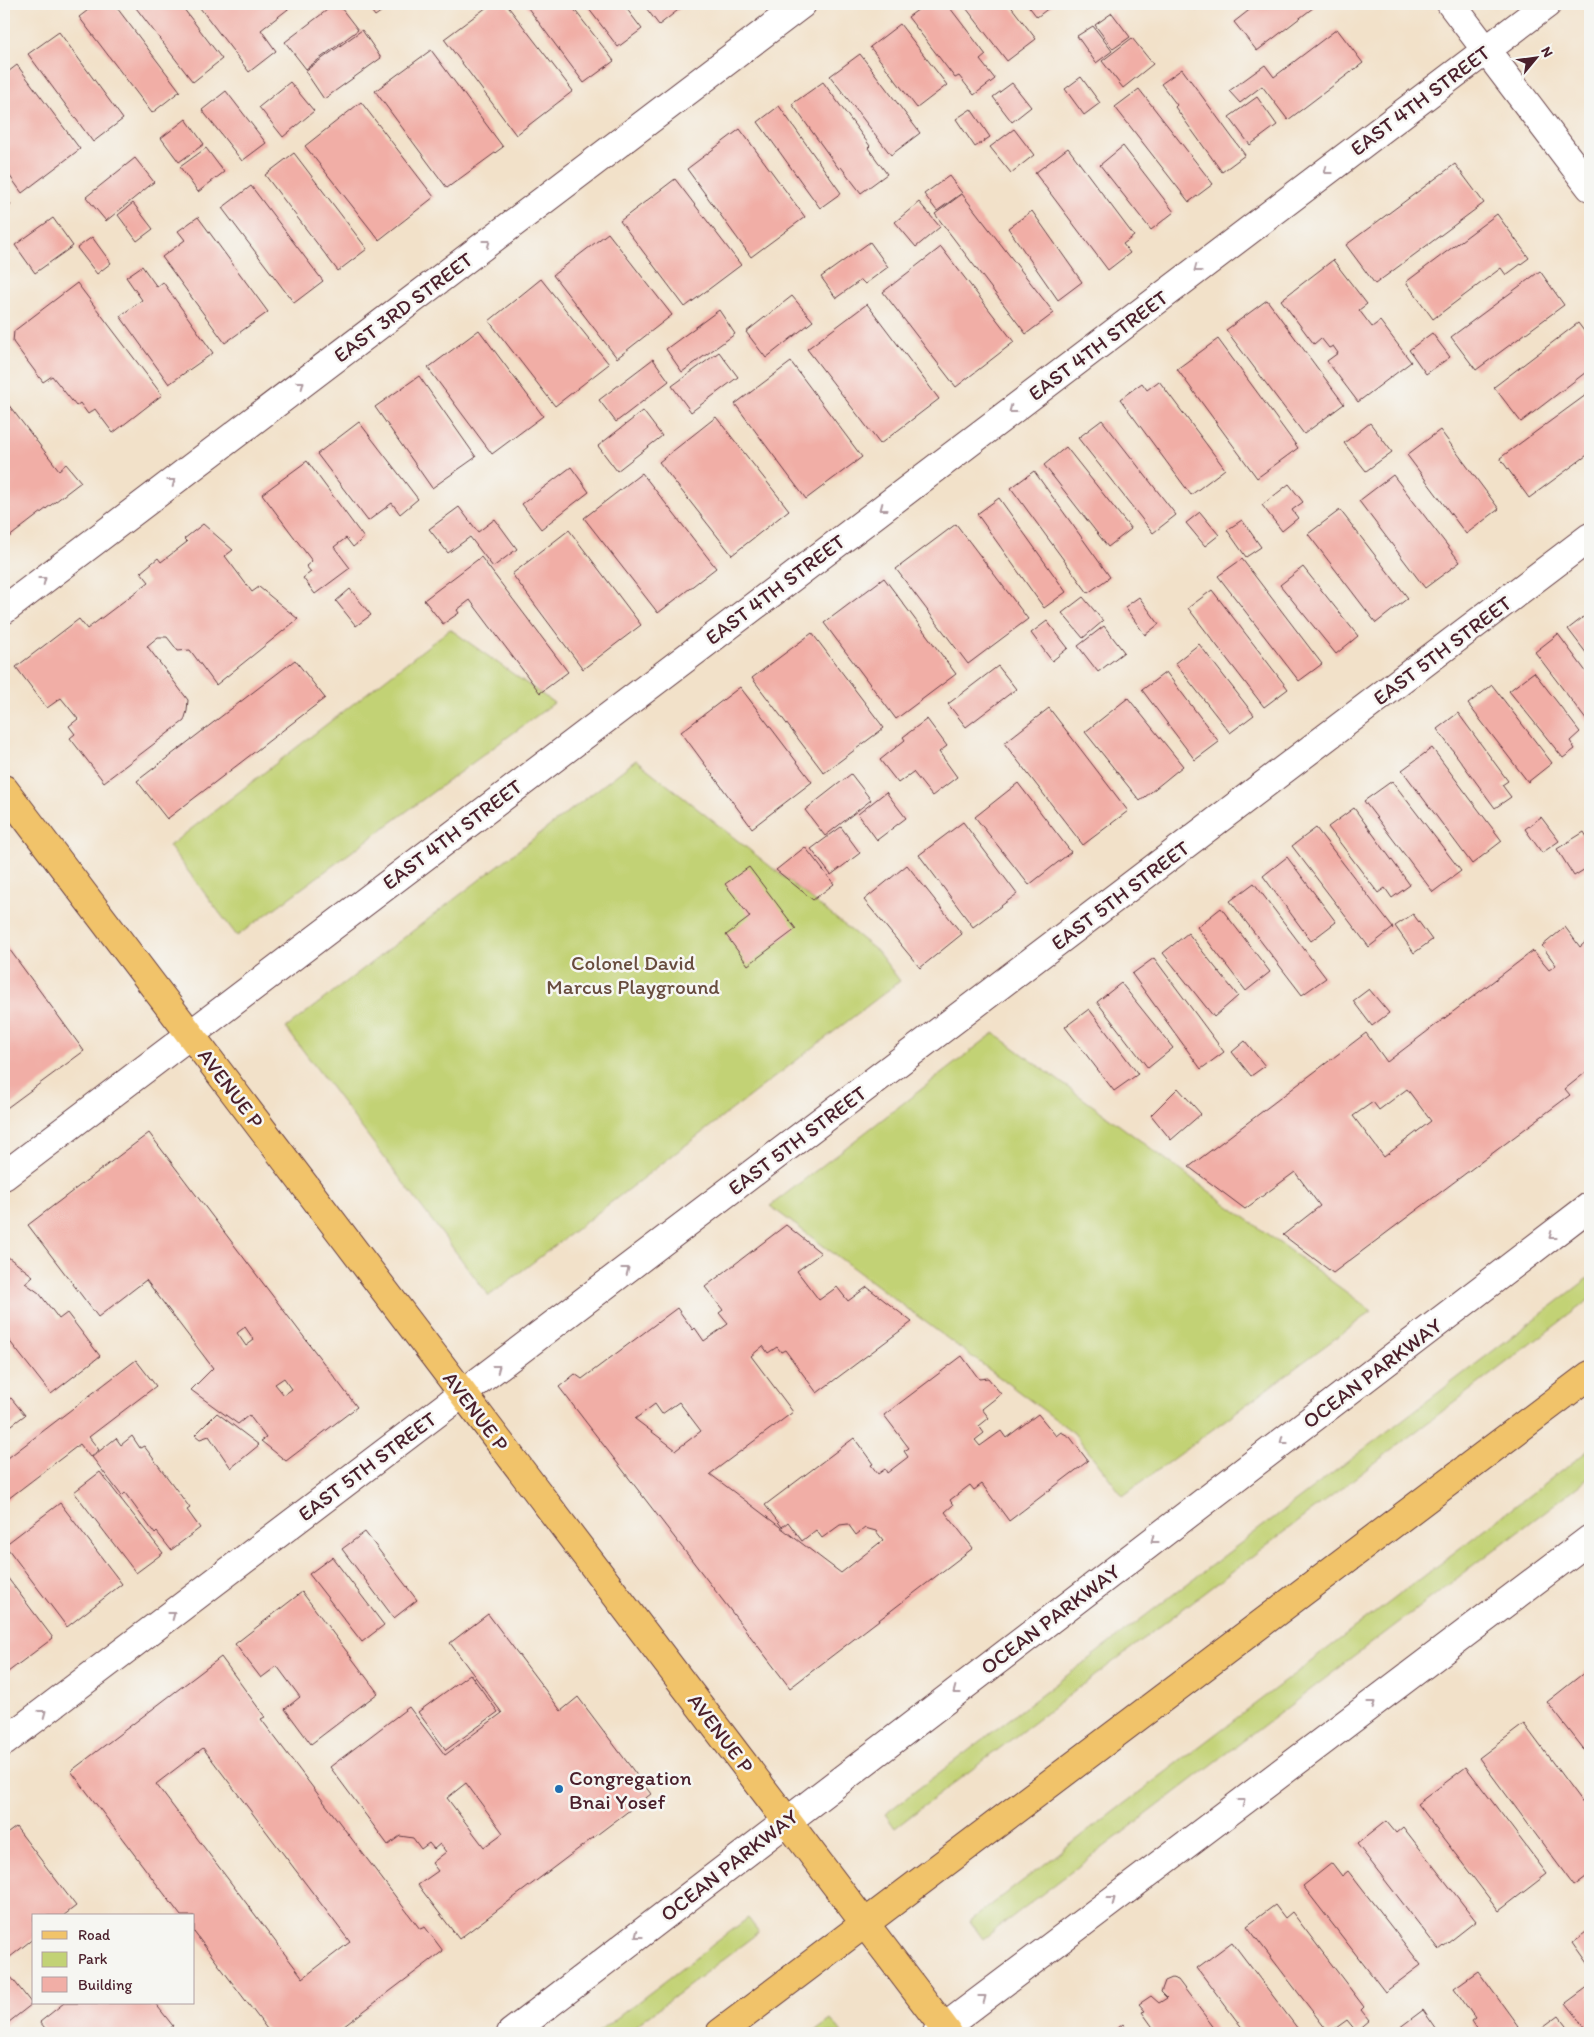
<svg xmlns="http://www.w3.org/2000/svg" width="1594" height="2037" font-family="Itim,sans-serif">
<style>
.green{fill:#c2d275;stroke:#867850}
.building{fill:#f1aea6;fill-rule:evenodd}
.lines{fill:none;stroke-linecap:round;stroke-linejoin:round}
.minor-casing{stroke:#633c43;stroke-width:30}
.primary-casing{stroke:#633c43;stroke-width:30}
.minor{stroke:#fff;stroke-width:28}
.primary{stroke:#f1c36a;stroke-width:28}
.oneway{stroke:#ae9aa0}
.poi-dot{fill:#1f6fb2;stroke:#f6f6f2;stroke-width:2}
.labels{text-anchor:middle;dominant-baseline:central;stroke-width:5;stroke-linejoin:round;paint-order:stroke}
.street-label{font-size:21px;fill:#4a1f2b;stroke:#f6f6f2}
.park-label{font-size:21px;fill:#684c3e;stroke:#f6f6f2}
.poi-label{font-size:21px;fill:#4a1f2b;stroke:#f6f6f2;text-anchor:start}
</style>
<rect width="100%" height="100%" fill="#f6f6f2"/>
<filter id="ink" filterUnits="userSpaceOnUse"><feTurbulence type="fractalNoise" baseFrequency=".02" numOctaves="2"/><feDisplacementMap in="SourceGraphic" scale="10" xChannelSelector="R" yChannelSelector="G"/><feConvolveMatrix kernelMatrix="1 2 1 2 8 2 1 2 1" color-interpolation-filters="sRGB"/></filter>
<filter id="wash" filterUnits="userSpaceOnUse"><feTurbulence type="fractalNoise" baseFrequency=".0096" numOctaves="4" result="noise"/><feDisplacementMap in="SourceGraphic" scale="20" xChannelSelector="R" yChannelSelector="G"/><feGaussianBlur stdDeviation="1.12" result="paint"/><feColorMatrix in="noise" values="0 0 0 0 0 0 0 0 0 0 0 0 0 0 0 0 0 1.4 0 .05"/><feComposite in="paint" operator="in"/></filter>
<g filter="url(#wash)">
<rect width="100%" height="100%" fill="#f2e1c9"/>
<!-- green -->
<path class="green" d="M450 629 554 703 237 936 169 846Z
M636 760 877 951 900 981 489 1296 286 1028Z
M994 1033 1372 1311 1123 1496 1074 1433 770 1206Z
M1590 1277V1299L895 1828 885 1814Z
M1590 1449V1477L983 1939 970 1921Z
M748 1918 759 1932 626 2033H597Z
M831 2020 842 2033H813Z"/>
<g id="blocks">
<!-- building -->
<path class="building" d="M96 4H114L180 91 152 113 79 17Z
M133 4H180L222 59 193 82Z
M197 4H290L292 6 261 30 276 51 249 72Z
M335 4H338L358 30 306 69 285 42Z
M366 4H392L375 16Z
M491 4H506L573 91 516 135 444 39Z
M525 4H570L614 61 584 83Z
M585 4H623L642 29 618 47Z
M643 4H680L682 7 659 25Z
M926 4H947L986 55 980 60 995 79 974 95 959 76 955 78 908 17Z
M963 4H1009L1036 39 1007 61Z
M1027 4H1054L1037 17Z
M1191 4H1203L1195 10Z
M1257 4H1318L1257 51 1234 22Z
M1112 13 1130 37 1113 49 1095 25Z
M900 24 947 85 917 108 870 47Z
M1093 26 1112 51 1096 63 1077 36Z
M1337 29 1363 63 1288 120 1262 86 1240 103 1229 91 1265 65 1274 77Z
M362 30 381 58 324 99 305 71Z
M59 32 123 119 93 142 28 54Z
M1132 38 1153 64 1123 88 1102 61Z
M431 50 503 147 447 188 375 91Z
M860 54 920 133 891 155 830 76Z
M17 65 80 149 22 193 4 168V75Z
M1182 69 1245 155 1222 172 1175 107 1177 105 1161 84Z
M1081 77 1100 103 1084 115 1065 89Z
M290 82 314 111 283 137 259 107Z
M823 82 870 146 868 148 887 174 861 193 841 167 839 169 792 104Z
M1012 83 1031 107 1012 122 993 97Z
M1139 89 1213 184 1189 202 1115 107Z
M226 91 266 143 242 161 202 110Z
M1257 97 1277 125 1250 145 1229 117Z
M361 102 434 197 379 240 305 146Z
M779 106 841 193 820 208 758 122Z
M971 109 990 137 975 147 956 119Z
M186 119 204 144 179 162 161 138Z
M740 129 805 217 751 257 687 169Z
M1014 129 1034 155 1011 173 990 147Z
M1123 146 1174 212 1151 230 1100 165Z
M206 148 224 172 198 192 180 167Z
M1068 148 1134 236 1123 244 1130 253 1108 270 1035 173Z
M294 153 367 249 338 271 265 175Z
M135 158 154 182 106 221 86 197Z
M1455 164 1484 203 1375 284 1346 245Z
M949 176 962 193 937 211 924 194Z
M675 179 741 265 685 307 620 221Z
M251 186 323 281 294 303 222 208Z
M962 194 1054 313 1026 334 935 214Z
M4 195 11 205 4 211Z
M919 202 940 227 916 247 895 222Z
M133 203 153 229 137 241 118 215Z
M1032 211 1082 282 1058 300 1008 228Z
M1497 214 1529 258 1506 275 1501 268 1433 319 1406 282Z
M198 217 268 312 225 343 162 257 185 240 178 231Z
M53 218 73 246 35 273 15 245Z
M608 233 672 315 617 358 553 275Z
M92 237 111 263 97 274 77 248Z
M870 242 888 267 865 284 861 280 836 298 821 277Z
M941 247 1014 342 956 387 883 292Z
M1333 260 1367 304 1359 310 1372 327 1380 321 1411 362 1358 402 1327 361 1338 353 1333 346 1329 348 1321 338 1314 344 1281 300Z
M142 266 157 287 163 282 213 353 169 384 120 316 142 300 126 277Z
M1540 271 1564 305 1476 370 1451 337Z
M541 279 609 364 555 406 489 321Z
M77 283 162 395 113 433 95 409 88 414 80 403 76 406 52 376 43 382 13 342 14 331Z
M792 296 813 321 766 358 746 332Z
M1267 300 1344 404 1304 434 1226 330Z
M867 304 939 399 880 444 807 349Z
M719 310 735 334 682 372 666 349Z
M1578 323 1590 339V369L1521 422 1494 387Z
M479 330 543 416 492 454 428 368Z
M1432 333 1450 357 1426 374 1409 350Z
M1218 339 1298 448 1257 478 1177 369Z
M719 352 738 377 691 412 672 386Z
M653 359 669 381 616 422 599 400Z
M791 362 862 457 806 499 735 404Z
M419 376 476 457 432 488 375 407Z
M1159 381 1225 469 1191 495 1120 399 1142 383 1147 390Z
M1590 392V453L1529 498 1500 458Z
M4 399 59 470 66 464 81 482 4 541Z
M643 411 662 436 617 471 598 446Z
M716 417 789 510 732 555 659 462Z
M1102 420 1176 515 1153 533 1078 438Z
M359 422 418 499 400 514 392 503 368 521 317 454Z
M1370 423 1392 452 1366 471 1344 443Z
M1440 430 1499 509 1466 534 1407 455Z
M1066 447 1131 529 1108 547 1044 465Z
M307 461 364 538 353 547 346 538 334 547 350 568 315 594 303 578 311 572 306 566 312 561 262 494Z
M571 467 589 492 541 529 522 504Z
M1034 471 1110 577 1088 593 1011 488Z
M642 473 716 568 658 613 584 518Z
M1393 475 1460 562 1425 588 1359 501Z
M1289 484 1303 502 1292 510 1298 518 1282 531 1262 505Z
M999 498 1066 592 1044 608 977 514Z
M459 507 478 532 495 519 517 549 493 567 470 537 448 553 429 529Z
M1340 510 1408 598 1376 623 1308 534Z
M1200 512 1219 535 1205 546 1186 523Z
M1242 520 1261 547 1246 557 1227 530Z
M203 524 233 550 225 556 252 592 259 587 298 619 216 685 190 650 178 651 167 637H158L147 646 188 700 187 711 184 721 104 782 70 738 75 734 69 726 78 719 61 698 47 708 16 667 79 619 87 629 149 582 141 572 158 558 161 562 187 542 184 539Z
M956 524 1028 619 968 664 896 569Z
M569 530 641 625 583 669 512 574Z
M481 557 568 672 540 693 470 600 457 610 459 613 443 624 424 600Z
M1242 559 1322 664 1299 681 1218 576Z
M1303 567 1358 636 1336 654 1280 585Z
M884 578 956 674 896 719 824 623Z
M350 589 371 615 356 626 336 601Z
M1212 590 1288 689 1264 707 1188 608Z
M1083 597 1103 621 1083 638 1062 613Z
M1139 597 1159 624 1145 635 1125 607Z
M1590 612V658L1568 629Z
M1047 621 1068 648 1052 661 1031 633Z
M1104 626 1124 652 1098 672 1078 646Z
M812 633 884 728 824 773 752 678Z
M1558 634 1590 677V725L1535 652Z
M1199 644 1254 715 1230 733 1175 663Z
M295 660 325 698 167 819 137 781Z
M998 666 1016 689 966 727 948 704Z
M1166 672 1219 742 1195 760 1142 690Z
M1534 672 1580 732 1570 741 1575 749 1563 758 1509 691Z
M1492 685 1552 763 1528 782 1468 704Z
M740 687 812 782 752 828 681 732Z
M1128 698 1183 766 1140 801 1085 732Z
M1049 708 1128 811 1083 845 1004 743Z
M1458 713 1508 781 1502 785 1511 797 1495 808 1437 729Z
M927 719 947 746 939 752 957 777 932 796 913 772 898 783 880 760 905 740 903 737Z
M1432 748 1502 841 1472 864 1402 770Z
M851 774 871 800 825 836 805 810Z
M1392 781 1461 871 1433 892 1364 801Z
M1018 783 1071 852 1029 885 975 817Z
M886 792 906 818 877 840 858 814Z
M1354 808 1410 885 1392 898 1385 888 1378 893 1328 827Z
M1541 817 1559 841 1542 853 1525 829Z
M963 822 1017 894 973 927 919 855Z
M841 827 860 853 831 875 811 849Z
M1316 828 1393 928 1369 947 1292 846Z
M1584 832 1590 842V866L1574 876 1557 849Z
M805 847 834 884 813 900 776 870Z
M1287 857 1336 922 1311 941 1263 876Z
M907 865 962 934 920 968 864 900Z
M749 867 796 929 748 965 726 935 750 917 725 884Z
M1254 883 1326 978 1302 995 1230 901Z
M1221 908 1270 972 1246 991 1197 927Z
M1413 914 1432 940 1414 953 1395 926Z
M1565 927 1580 947 1590 938V1069L1565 1089 1570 1095 1333 1273 1283 1235 1320 1206 1295 1172 1245 1209 1189 1167 1366 1033 1387 1062 1533 951 1549 970 1556 965 1542 946ZM1407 1089 1431 1121 1384 1157 1353 1116 1373 1102 1379 1110Z
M1188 933 1238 996 1214 1017 1163 953Z
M4 942 84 1051 4 1110Z
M1154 958 1224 1052 1201 1069 1132 974Z
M1121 983 1173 1048 1148 1068 1097 1002Z
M1369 989 1389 1013 1372 1026 1353 1001Z
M1089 1009 1138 1074 1114 1091 1065 1027Z
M1245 1041 1265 1066 1251 1076 1232 1052Z
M1178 1088 1201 1114 1171 1140 1151 1115Z
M149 1133 357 1407 286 1461 261 1441 266 1438 249 1415 238 1424 191 1390 213 1368 146 1280 98 1317 28 1225ZM245 1327 254 1340 246 1346 237 1333ZM284 1378 292 1389 284 1395 275 1384Z
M786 1225 821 1253 797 1271 819 1300 837 1287 848 1301 867 1287 912 1322 817 1393 785 1350 781 1352 777 1347 768 1353 763 1346 751 1356 793 1412 710 1474 841 1573 883 1540 876 1531 865 1528 856 1535 848 1524 840 1525 822 1538 816 1530 802 1541 788 1522 782 1527 765 1505 854 1438 873 1464 871 1465 878 1474 885 1469 887 1473 908 1457 904 1451 909 1448 884 1415 962 1356 979 1379 988 1378 1001 1394 982 1409 989 1418 979 1426 984 1433 975 1440 980 1446 1001 1431 1006 1438 1038 1414 1056 1436 1061 1432 1070 1437 1088 1461 1009 1521 982 1484 974 1490 970 1485 950 1500 953 1505 945 1512 973 1548 790 1688 559 1387 575 1374 582 1379 677 1308 693 1330 695 1328 704 1341 728 1324 719 1313 723 1310 705 1287ZM679 1402 701 1431 676 1450 635 1419 655 1404 662 1414Z
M4 1254 33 1276 25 1283 39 1293 59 1319 67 1313 100 1356 51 1394 4 1334Z
M136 1360 156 1386 89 1437 99 1450 90 1457 80 1444 4 1502V1461Z
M4 1398 6 1401 11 1398 25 1415 4 1431Z
M217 1413 259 1445 231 1468 209 1436 200 1439 195 1435Z
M132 1436 140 1448 144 1446 190 1508 187 1510 200 1528 171 1550 157 1532 155 1534 125 1493 122 1496 92 1457 116 1438 121 1445Z
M100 1472 163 1553 136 1573 74 1492Z
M60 1503 122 1584 67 1627 5 1545Z
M365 1532 417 1600 394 1618 342 1549Z
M332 1557 384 1625 362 1642 309 1574Z
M4 1573 53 1638 4 1675Z
M302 1592 378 1693 311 1744 285 1709 300 1697 277 1666 261 1678 235 1644Z
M488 1614 561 1711 578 1697 651 1794 459 1939 418 1885 438 1871 432 1863 446 1852 440 1844 434 1849 429 1843 421 1849 413 1838 400 1836 388 1845 330 1767 409 1707 445 1755 502 1713 450 1643ZM466 1783 503 1833 484 1847 447 1798Z
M221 1657 265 1717 261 1719 420 1929 425 1927 443 1951 335 2033H270L194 1932V1916H181L71 1771ZM203 1748 350 1942 303 1978 156 1784Z
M1590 1668V1757L1547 1702Z
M470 1674 498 1712 446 1750 418 1712Z
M1524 1724 1590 1813V1874L1574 1886 1479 1758Z
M1466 1767 1547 1874 1499 1911 1417 1804Z
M1386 1821 1396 1833 1403 1827 1476 1921 1439 1950 1357 1844Z
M16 1827 76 1906 63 1916H34V1938L5 1961 4 1836Z
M1332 1863 1342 1876 1348 1871 1421 1965 1385 1992 1303 1886Z
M1275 1905 1285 1918 1292 1912 1364 2007 1361 2010 1369 2020 1356 2031 1347 2020 1329 2033 1247 1926Z
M1590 1929V1966L1573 1942Z
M1232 1942 1301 2033H1246L1197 1968Z
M1478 1971 1518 2026 1508 2033H1479L1471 2021 1475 2018 1454 1988Z
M11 1977 32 2004 4 2026V1982Z
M1172 1978 1178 1980 1218 2033H1157L1142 2012 1145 2011 1139 2004 1151 1996 1159 2003 1167 1998 1161 1992 1165 1981Z
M1589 1986 1590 1987V2033L1566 2003Z
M64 2003H155L173 2026 164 2033H49L40 2022Z
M1423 2010 1439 2033H1403L1399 2028Z
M1559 2016 1572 2033H1536Z
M1123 2024 1130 2033H1112Z"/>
</g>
</g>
<g filter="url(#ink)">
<use href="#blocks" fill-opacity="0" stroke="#633c43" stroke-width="1"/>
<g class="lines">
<!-- minor casing -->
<g class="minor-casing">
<path id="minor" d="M1451 4 1590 187
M4 610 802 4
M4 1176 1547 4
M4 1742 1590 537
M511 2033 1590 1206
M937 2033 1590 1539"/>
</g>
<!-- primary casing -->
<g class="primary-casing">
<path id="primary" d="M4 789 948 2033
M720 2033 1590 1375"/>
</g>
<!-- minor -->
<use href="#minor" class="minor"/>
<!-- primary -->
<use href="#primary" class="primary"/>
</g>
<!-- one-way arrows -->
<defs><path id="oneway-chevron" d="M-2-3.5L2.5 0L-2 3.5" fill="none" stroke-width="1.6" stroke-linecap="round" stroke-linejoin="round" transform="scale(1.25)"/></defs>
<g class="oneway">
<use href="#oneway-chevron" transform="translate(1327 171) rotate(143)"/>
<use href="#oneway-chevron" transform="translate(487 243) rotate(-37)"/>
<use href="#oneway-chevron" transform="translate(1197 269) rotate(143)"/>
<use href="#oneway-chevron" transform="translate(301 384) rotate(-37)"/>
<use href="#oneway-chevron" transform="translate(1012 410) rotate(143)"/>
<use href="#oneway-chevron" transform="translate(172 482) rotate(-37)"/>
<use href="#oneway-chevron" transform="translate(883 508) rotate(143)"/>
<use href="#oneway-chevron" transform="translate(43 580) rotate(-37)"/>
<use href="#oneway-chevron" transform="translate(1552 1236) rotate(143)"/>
<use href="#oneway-chevron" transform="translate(626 1270) rotate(-37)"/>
<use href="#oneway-chevron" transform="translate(497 1368) rotate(-37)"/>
<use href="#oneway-chevron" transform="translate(1283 1441) rotate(143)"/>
<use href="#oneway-chevron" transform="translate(1154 1540) rotate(143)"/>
<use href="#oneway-chevron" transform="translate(172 1615) rotate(-37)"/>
<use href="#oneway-chevron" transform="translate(956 1691) rotate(143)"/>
<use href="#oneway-chevron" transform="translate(1372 1704) rotate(-37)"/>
<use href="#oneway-chevron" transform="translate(43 1713) rotate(-37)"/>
<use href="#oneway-chevron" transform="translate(1242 1802) rotate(-37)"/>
<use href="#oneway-chevron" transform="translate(1112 1900) rotate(-37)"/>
<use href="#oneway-chevron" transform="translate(638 1935) rotate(142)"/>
<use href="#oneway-chevron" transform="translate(983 1998) rotate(-38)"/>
</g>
</g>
<!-- markers -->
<circle class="poi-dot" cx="559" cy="1789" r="5"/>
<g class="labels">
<!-- street labels -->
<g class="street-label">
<text transform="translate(1420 100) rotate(-37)">EAST 4TH STREET</text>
<text transform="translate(403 307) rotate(-37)">EAST 3RD STREET</text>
<text transform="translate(1098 345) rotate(-37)">EAST 4TH STREET</text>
<text transform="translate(775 589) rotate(-37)">EAST 4TH STREET</text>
<text transform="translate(1442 650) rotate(-37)">EAST 5TH STREET</text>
<text transform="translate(452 834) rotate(-37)">EAST 4TH STREET</text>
<text transform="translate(1120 895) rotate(-37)">EAST 5TH STREET</text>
<text transform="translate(231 1088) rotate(53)">AVENUE P</text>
<text transform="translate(797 1140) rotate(-37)">EAST 5TH STREET</text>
<text transform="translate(1372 1373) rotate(-37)">OCEAN PARKWAY</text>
<text transform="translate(476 1411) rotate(53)">AVENUE P</text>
<text transform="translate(367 1466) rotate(-37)">EAST 5TH STREET</text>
<text transform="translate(1050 1619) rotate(-37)">OCEAN PARKWAY</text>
<text transform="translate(721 1733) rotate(53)">AVENUE P</text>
<text transform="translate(729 1865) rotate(-38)">OCEAN PARKWAY</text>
</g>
<!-- park labels -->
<g class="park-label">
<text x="633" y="962">Colonel David<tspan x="633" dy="24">Marcus Playground</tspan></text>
</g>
<!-- poi labels -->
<g class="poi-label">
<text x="569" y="1777">Congregation<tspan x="569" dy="24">Bnai Yosef</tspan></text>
</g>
</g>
<!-- margin -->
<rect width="1594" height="2037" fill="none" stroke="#f6f6f2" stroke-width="20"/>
<!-- legend -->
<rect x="32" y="1914" width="162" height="90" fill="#f6f6f2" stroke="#b1a0a2"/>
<rect x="42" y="1931" width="25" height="8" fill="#f1c36a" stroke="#b1a0a2"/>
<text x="78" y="1940" font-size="15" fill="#4a1f2b">Road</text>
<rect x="42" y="1952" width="25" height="15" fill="#c2d275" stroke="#b1a0a2"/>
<text x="78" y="1964" font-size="15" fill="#4a1f2b">Park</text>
<rect x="42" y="1977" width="25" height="15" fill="#f1aea6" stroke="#b1a0a2"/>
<text x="78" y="1990" font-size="15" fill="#4a1f2b">Building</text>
<!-- north arrow -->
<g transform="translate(1536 58) rotate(61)" stroke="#f6f6f2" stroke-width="4" paint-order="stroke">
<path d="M0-4L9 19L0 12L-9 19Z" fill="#4a1f2b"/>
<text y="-8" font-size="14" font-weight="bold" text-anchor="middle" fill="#4a1f2b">N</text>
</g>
</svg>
